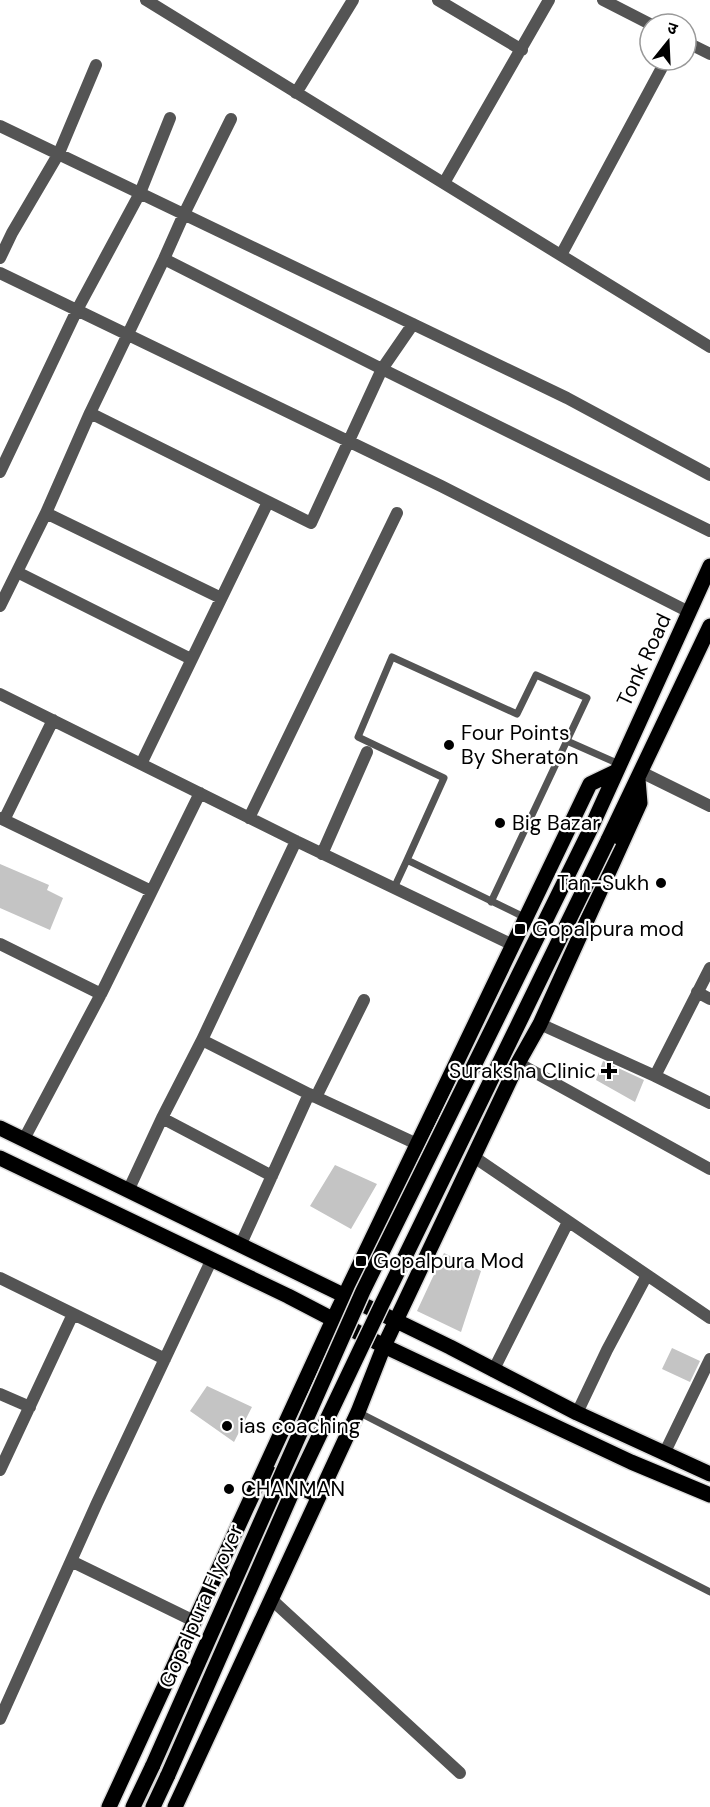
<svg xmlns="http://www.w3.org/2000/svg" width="710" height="1807" font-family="'DM Sans','Noto Sans Devanagari',sans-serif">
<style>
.building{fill:#c4c4c4}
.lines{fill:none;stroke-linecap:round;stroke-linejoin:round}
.primary-casing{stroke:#dbdbdb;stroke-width:18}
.service{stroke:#545454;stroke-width:7}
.minor{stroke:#545454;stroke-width:12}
.primary{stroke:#000;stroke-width:15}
.primary-bridge-casing{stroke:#dbdbdb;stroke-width:18;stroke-linecap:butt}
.primary-bridge{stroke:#000;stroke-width:15}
.poi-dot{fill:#000;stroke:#fff;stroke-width:2}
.labels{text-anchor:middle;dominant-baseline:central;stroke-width:4.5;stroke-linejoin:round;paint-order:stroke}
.street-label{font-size:21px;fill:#000;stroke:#fff}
.poi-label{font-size:21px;fill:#000;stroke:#fff;text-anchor:start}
</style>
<rect width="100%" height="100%" fill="#fff"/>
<!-- building -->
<path class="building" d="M0 864 49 885 47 890 63 898 50 930 0 908Z
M603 1061 644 1080 635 1102 596 1080Z
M335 1165 377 1184 351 1229 310 1206Z
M444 1253 481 1271 461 1332 417 1311Z
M672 1348 700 1361 690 1382 662 1369Z
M207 1386 252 1407 234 1442 190 1411Z"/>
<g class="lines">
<!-- primary casing -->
<g class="primary-casing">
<path id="primary" d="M591 828 710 566
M608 840 710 626
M0 1128 450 1347 577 1413 710 1474
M0 1158 288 1296 384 1346 631 1462 710 1495
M269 1473 319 1496
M109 1807 333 1320 590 784 615 772
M133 1807 153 1765
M153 1807 168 1775
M175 1807 358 1412 384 1346 518 1063 540 1024 640 803 638 779"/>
</g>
<!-- service -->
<path class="service" d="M567 741 619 764
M394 888 407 860
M491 902 587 698 536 675 517 714 392 657 358 737 444 778 407 860 526 918
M358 1412 710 1592"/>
<!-- minor -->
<path class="minor" d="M146 0 710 347
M438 0 522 50
M603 0 650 24
M686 42 710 54
M296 93 353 0
M0 126 567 398 710 475
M444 183 549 0
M561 255 666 60
M0 258 12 233 59 153 96 65
M164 259 382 369 710 531
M0 273 441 486 689 612
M90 413 311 523 382 369 413 324
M0 472 77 310 140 193 170 118
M46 513 221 598
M17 572 191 659
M0 606 46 513 90 413 164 259 184 214 231 119
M0 694 296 841 513 945
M141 764 268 502
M641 772 710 806
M0 818 151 891
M249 818 397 513
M4 820 53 720
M322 854 367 752
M0 944 101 994
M697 992 710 999
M540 1024 655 1076 710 1103
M202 1040 309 1094 417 1144
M518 1063 710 1169
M655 1076 710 968
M316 1097 364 1000
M162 1118 272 1176
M24 1139 101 994 200 793
M474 1157 710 1318
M128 1191 162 1118 202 1040 296 841
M240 1246 309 1094
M0 1278 165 1359
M493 1371 568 1222
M0 1394 30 1407
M577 1413 607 1350 647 1275
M664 1454 710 1359
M0 1470 73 1314
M71 1561 194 1621
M271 1599 460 1773
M0 1719 97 1503 211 1261"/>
<!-- primary -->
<use href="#primary" class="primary"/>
<!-- primary-bridge casing -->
<g class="primary-bridge-casing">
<path id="primary-bridge" d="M153 1765 363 1291 591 828
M168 1775 291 1495 382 1304 608 840"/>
</g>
<!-- primary-bridge -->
<use href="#primary-bridge" class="primary-bridge"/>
</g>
<!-- markers -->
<g class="poi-dot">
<circle cx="449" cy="745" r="6"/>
<circle cx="500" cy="823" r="6"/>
<circle cx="661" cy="883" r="6"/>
<rect x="514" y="923" width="12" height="12" rx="3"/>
<path d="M606 1062h6v6h6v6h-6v6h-6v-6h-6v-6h6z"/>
<rect x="355" y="1255" width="12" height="12" rx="3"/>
<circle cx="227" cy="1426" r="6"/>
<circle cx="229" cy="1489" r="6"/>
</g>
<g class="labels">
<!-- street labels -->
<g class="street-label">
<text transform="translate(644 660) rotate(-65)">Tonk Road</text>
<text transform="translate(201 1606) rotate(-66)">Gopalpura Flyover</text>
</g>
<!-- poi labels -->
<g class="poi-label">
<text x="461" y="733">Four Points<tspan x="461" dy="24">By Sheraton</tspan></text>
<text x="512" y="823">Big Bazar</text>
<text x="649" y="883" text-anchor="end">Tan-Sukh</text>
<text x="532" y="929">Gopalpura mod</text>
<text x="596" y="1071" text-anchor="end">Suraksha Clinic</text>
<text x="373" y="1261">Gopalpura Mod</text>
<text x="239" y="1426">ias coaching</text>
<text x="241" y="1489">CHANMAN</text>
</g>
</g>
<!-- north arrow -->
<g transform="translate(668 42) rotate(18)"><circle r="28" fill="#ffffff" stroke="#999999" stroke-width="1.5"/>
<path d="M0-4.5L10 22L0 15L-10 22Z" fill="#000000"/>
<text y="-9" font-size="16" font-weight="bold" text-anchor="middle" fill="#000000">उ</text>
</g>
</svg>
